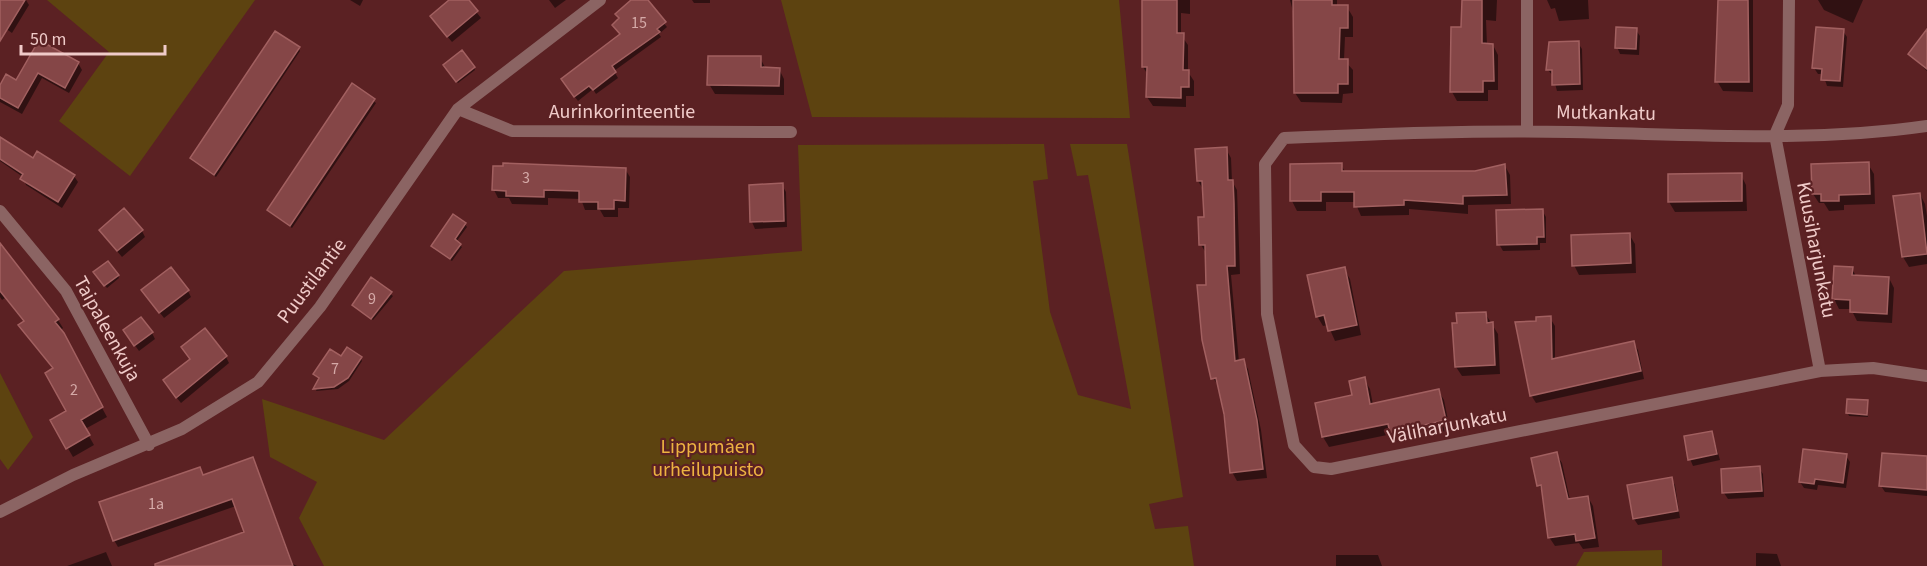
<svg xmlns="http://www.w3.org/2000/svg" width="1927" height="566" font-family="'Source Sans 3',sans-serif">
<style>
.green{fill:#5d4310}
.shadow{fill:#0007}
.building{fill:#854647;stroke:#a26060;stroke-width:1.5}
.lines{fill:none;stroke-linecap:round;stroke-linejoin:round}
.street{stroke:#8b6463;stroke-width:12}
.labels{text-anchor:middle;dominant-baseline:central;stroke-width:4.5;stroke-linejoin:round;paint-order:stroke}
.number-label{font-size:16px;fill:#d5aaa8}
.street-label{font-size:20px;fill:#f0cbc9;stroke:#5b2123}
.park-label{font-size:20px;fill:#edb341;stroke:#5b2123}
</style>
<rect width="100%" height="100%" fill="#5b2123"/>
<!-- green -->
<path class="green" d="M47 0H255L130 176 59 121 109 52Z
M781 0H1119L1130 118 812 117Z
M1044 144 1048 179 1033 181 1050 312 1078 395 1131 409 1088 175 1077 176 1070 144H1127L1183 497 1149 504 1155 529 1188 526 1194 566H324L299 518 317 482 270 457 262 399 384 440 564 271 802 251 798 145Z
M0 373 33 437 8 470 0 459Z
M1662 550V566H1576L1584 552Z"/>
<!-- shadow -->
<path class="shadow" d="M0 0H26L29 5 12 33 2 26 0 30Z
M350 0H363L360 6Z
M451 0H467L481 18 452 42 435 22Z
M549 0H566L555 8Z
M644 0 667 27 659 34 661 37 614 71 618 78 596 94 593 89 578 101 565 84 621 35Z
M692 0H710V3H694Z
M1144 0H1190V14L1181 13V35L1188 45V72L1194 81V96H1186V107L1153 106 1147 97 1148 75 1143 67Z
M1290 0H1337V7H1347L1353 17V37H1345L1344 60 1353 70V93L1343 94 1342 103 1301 102 1295 93 1294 15Z
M1463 0H1497L1496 21 1486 20 1487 45H1493L1498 55V90H1488V101H1457L1452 92 1463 29Z
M1547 0H1588L1589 19 1559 21 1555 8 1551 9Z
M1719 0H1753V92L1723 91 1717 81Z
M1818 0H1863L1853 23 1824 10Z
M1636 30 1640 36 1639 55 1620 54 1617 47Z
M1843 31 1847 37 1843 87 1827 86 1823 74H1818L1814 68Z
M1927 31V71L1909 54Z
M39 42 78 63 82 70 69 93 42 78 22 114 0 102V88L17 82Z
M1578 43 1582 49 1583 90 1557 91 1553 76 1548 70Z
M299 49 300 51 216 177 193 161 192 159Z
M760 58 766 69H779L784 79V95L715 94 709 84Z
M474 67 475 70 458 83 446 68Z
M352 85 376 103 292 228 268 211Z
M0 138 33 160 74 176 78 182 62 208 26 185 23 177 0 161Z
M1226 149 1231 158 1232 181 1237 190 1240 274 1231 275 1239 362 1243 360 1248 369 1261 430 1267 478 1237 481 1232 472 1219 386 1213 378 1206 253 1201 245 1206 218 1203 189 1198 181Z
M1868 164 1874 174 1875 204 1844 205V210L1829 211 1824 203H1819L1813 194Z
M1341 165 1346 173H1475L1505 166 1510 175 1511 204 1468 205V214L1409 209V215L1361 216 1355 202H1326V211H1297L1292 201V166Z
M625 169 630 177 629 208H618V217H604L600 210H585L581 199 548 198V205L512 204 509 198H498L494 190Z
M1741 175 1746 185 1747 211 1675 212 1669 202Z
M782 185 786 192 787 227 755 229 752 222 750 186Z
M1920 194 1925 204 1927 216V264L1909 267 1903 257 1895 198Z
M1542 210 1546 217V243H1540V250L1503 251 1499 244Z
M465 224 467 227 456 242 462 247 452 261 434 249 433 246Z
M142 231 145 237 122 257 105 237Z
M1629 234 1635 244 1636 273 1579 275 1574 265Z
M0 244 58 320 63 328 60 331 107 417 85 429 94 445 73 457 52 421 68 411 54 369 25 334 20 325 24 322 5 298 2 300 0 297Z
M1344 269 1350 279 1361 335 1335 341 1328 325 1323 326 1317 316Z
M1852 269 1856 276 1889 278 1894 288 1892 323 1857 321 1851 309H1839L1834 299Z
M97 275H118L119 278 107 288Z
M372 279 393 296 373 320 354 305Z
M188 291 191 297 164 318 147 296Z
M1485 313 1498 334 1500 374 1462 376 1456 367Z
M1550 318 1555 326V359L1633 342 1638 350 1644 379 1536 403 1531 395 1538 323Z
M152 333 155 339 139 351 129 337Z
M226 357 229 363 181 403 168 387Z
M341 358H361L362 361 349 381 338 389 316 391 320 380 315 374Z
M1364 379 1370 389 1373 405 1438 390 1444 400 1450 430 1397 442 1392 434 1329 447 1323 437Z
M1867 402 1868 417 1849 416 1848 413Z
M1712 432 1720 460 1693 466 1690 459Z
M1556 454 1562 463 1570 500 1588 497 1593 506 1599 547 1583 549 1579 543 1555 546 1549 537 1543 493 1539 485Z
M1846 456 1850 462 1846 488 1818 485 1817 490 1804 488 1800 482Z
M1927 458V496L1885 492 1881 486Z
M256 465 293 564 297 566H153L246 533 236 506 118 547 114 540 204 476Z
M1759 468 1763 474 1764 497 1728 499 1724 493 1722 470Z
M1671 479 1675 485 1680 518 1638 525 1634 519 1628 486Z
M106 552 112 566H67Z
M1756 553 1777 554 1781 566H1756Z
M1336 555H1378L1382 566H1336Z"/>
<!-- building -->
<path class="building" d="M0 0H25L0 41Z
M449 0H469L478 11 447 37 430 16Z
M631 0H648L666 22 657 29 660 32 612 66 616 72 593 90 589 86 574 97 561 79 620 34 612 25 619 18 615 14Z
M1142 0H1177V33H1184L1183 70H1189V87H1181V98L1146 97 1147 67H1142Z
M1293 0H1332V5H1348V28H1340L1339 59H1348V84H1338V93H1294Z
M1462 0H1482V43L1493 44 1494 81H1483V92H1450L1451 27H1461Z
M1718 0H1748L1749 82H1715Z
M1616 27 1637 28 1636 49 1615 48Z
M1816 27 1844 29 1840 81 1821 80 1822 69 1812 68Z
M1927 29V69L1908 54Z
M275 31 300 47 214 175 190 158Z
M39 40 79 62 65 88 38 73 18 108 0 98V85L6 74 16 80Z
M1579 41 1580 84 1552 85V70H1546L1549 42Z
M462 50 475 67 456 82 443 65Z
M708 56H761V67L780 68 779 86 707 85Z
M352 83 375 99 290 226 267 210Z
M0 137 33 158 37 151 75 175 58 202 20 179 23 174 0 159Z
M1227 147 1228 180H1233L1234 203 1235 266H1227L1235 361 1244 359 1257 420 1263 469 1230 473 1224 414 1216 378 1211 379 1202 340 1197 285H1206L1205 245H1199L1198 217H1204L1202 181H1197L1195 149Z
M1869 162 1870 194 1839 195V201H1821V194H1812L1811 164Z
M503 163 626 168 625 201 614 200V209H598V202H579V191L544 190V197L506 196V191L492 190 493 166H503Z
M1342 163V171H1475L1505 164 1507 195 1463 196V204L1404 200V205L1354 207V192H1321V201H1290V164Z
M1742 173V201L1668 202V174Z
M783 183 784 221 750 222 749 185Z
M1920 193 1927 254 1902 257 1893 196Z
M124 208 143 230 117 251 99 230Z
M1543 209 1544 237H1537V244L1497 245 1496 210Z
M453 214 466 223 455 239 461 244 450 259 431 246Z
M1630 233 1631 263 1572 266 1571 235Z
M0 243 59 319 55 322 64 333 103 407 81 420 90 435 66 449 50 420 66 411 45 373 53 368 18 325 24 321 0 291Z
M108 261 119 275 104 286 93 272Z
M1834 266 1853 267 1852 275 1889 277 1887 314 1850 312V300L1832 299Z
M171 267 189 290 159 313 141 290Z
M1345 267 1357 325 1328 331 1324 315 1316 317 1307 275Z
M371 277 392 292 371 319 352 305Z
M1486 312 1487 323 1493 322 1495 365 1455 367 1452 323H1457L1456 313Z
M1551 316 1552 359 1634 341 1641 371 1530 396 1515 322 1536 321V317Z
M141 317 153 332 134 346 123 330Z
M205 328 227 356 176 398 163 380 190 359 181 347Z
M347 347 362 357 348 378 334 387 313 389 319 378 313 374 330 349 341 356Z
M1365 377 1370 404 1439 389 1446 420 1390 433 1388 424 1322 437 1315 403 1352 395 1349 381Z
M1847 399 1868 400 1867 415 1846 413Z
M1712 431 1717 454 1688 460 1684 436Z
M1803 449 1847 454 1843 483 1815 479 1814 484 1799 482Z
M1557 452 1568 499 1588 496 1595 538 1576 541 1575 534 1548 538 1541 485 1537 486 1531 458Z
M1882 453 1927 456V490L1879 486Z
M253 457 293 566H155V564L244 532 232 499 113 541 99 502 200 467 203 475Z
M1760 466 1762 491 1722 493 1721 469Z
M1672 477 1678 511 1633 519 1627 485Z"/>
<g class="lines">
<!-- street -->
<path class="street" d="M1527 0V131
M1789 0 1788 105 1775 135 1820 371
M458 109 512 131 791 132
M1927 126C1809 143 1688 134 1569 132 1474 130 1379 134 1284 138L1265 164 1267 314 1294 445 1314 467 1331 469 1820 371 1873 368 1927 376
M0 211 66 291 149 445
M0 512 73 475 182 429 258 382 320 307 458 109 600 0"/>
</g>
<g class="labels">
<!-- number labels -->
<g class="number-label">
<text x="639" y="23">15</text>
<text x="526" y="178">3</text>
<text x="372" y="299">9</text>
<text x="335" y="369">7</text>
<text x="74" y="390">2</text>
<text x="156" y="504">1a</text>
</g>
<!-- street labels -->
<g class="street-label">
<text x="622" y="112">Aurinkorinteentie</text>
<text transform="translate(1606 113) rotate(1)">Mutkankatu</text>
<text transform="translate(1816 250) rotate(79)">Kuusiharjunkatu</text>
<text transform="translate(312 281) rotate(-53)">Puustilantie</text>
<text transform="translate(107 329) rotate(61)">Taipaleenkuja</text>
<text transform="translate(1447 426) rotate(-11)">Väliharjunkatu</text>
</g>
<!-- park labels -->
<g class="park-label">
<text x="708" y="447">Lippumäen<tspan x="708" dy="23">urheilupuisto</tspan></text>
</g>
</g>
<!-- scale -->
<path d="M21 45v9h144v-9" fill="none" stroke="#f0cbc9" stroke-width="3"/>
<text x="30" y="45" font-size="18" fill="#f0cbc9" stroke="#5b2123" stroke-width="4.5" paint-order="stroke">50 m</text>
</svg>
